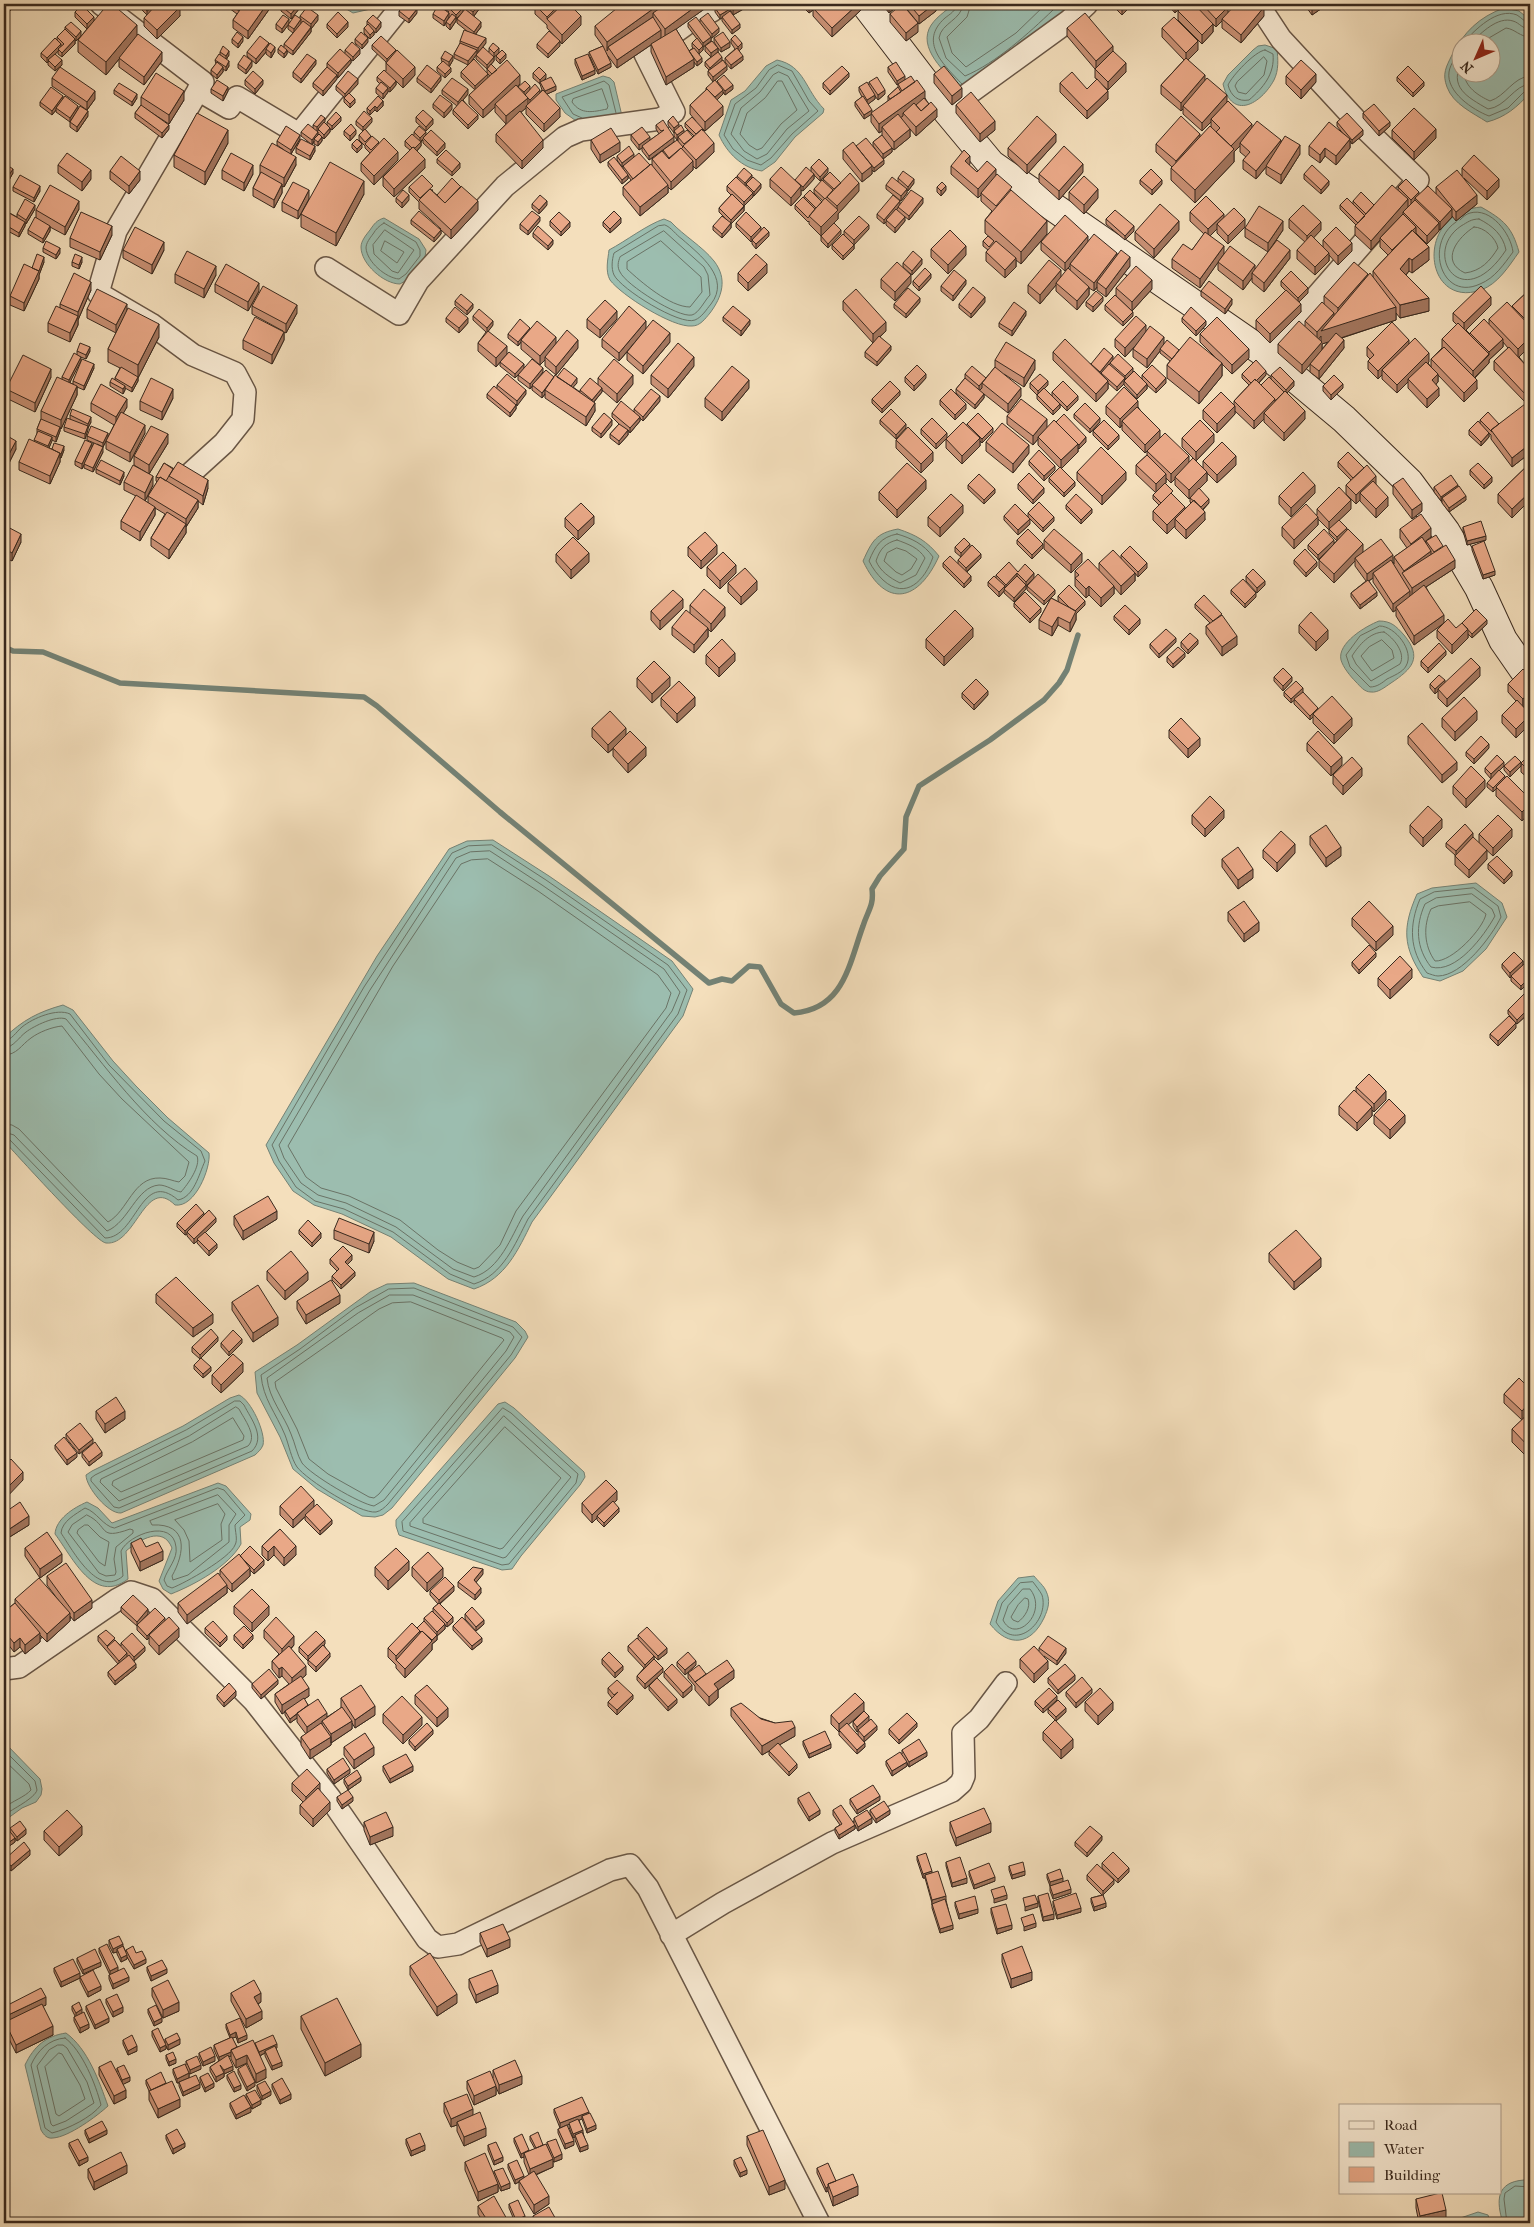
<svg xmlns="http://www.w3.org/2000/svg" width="1534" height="2227" font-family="'IM FELL French Canon',serif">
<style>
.water{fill:#9cbdaf;stroke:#748275;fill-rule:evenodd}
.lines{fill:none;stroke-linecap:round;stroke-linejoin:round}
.shore{stroke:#6a7366;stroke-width:1}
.stream{stroke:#748275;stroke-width:5.5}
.street-casing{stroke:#685646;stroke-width:24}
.secondary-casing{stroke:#39291e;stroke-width:30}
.street{stroke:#f8ead3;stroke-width:21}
.secondary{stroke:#f8ead3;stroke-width:28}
.wall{fill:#c89074;stroke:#39291e;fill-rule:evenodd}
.shaded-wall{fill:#a3765e;stroke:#39291e}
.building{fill:#e9a887;stroke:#39291e}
</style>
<rect width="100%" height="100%" fill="#f4dfbc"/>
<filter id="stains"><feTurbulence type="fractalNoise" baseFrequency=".004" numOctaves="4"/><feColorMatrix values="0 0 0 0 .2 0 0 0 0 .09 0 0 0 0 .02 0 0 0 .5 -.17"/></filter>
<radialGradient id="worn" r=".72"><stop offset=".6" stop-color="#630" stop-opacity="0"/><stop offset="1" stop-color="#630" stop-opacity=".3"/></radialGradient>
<!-- water -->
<path class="water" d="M338 4H378L375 8 353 13Z
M954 4H1064V14L964 91C950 77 919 52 929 29 934 18 946 11 954 4Z
M1504 8 1519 11 1530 20V93C1517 107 1506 117 1487 122 1473 113 1453 104 1447 87 1442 74 1446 67 1452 55 1464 32 1479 17 1504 8ZM1462 42H1492V72H1462Z
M1265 45 1277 49C1278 59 1279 70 1274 80 1261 104 1232 121 1223 84L1228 75 1253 50 1258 46Z
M777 60C805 66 805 90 824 109L823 113 795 137 775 162 762 171C742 168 727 153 719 135L731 100 745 91 766 66Z
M603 76 610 78 614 82 622 116 579 123 565 113 556 100V94Z
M1481 207C1504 220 1512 227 1519 252 1509 266 1498 284 1481 290 1424 310 1413 213 1481 207Z
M384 218 419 239 426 250 425 257 410 278 400 284C384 284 361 264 361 247 361 241 366 235 370 230 374 224 377 220 384 218Z
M664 219 671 222C684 236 702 246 714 261 728 279 722 297 710 313 705 319 700 326 692 326 673 328 621 295 610 280 605 271 608 259 609 250 626 241 648 224 664 219Z
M898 529C916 535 927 541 939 556 919 601 886 610 863 561 872 541 876 533 898 529Z
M1379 621C1391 621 1396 626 1404 635 1423 658 1412 669 1391 683 1385 687 1378 693 1371 692 1364 692 1360 686 1356 682 1350 676 1343 667 1341 660 1337 643 1366 626 1379 621Z
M493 840 549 876 672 961 693 989 683 1016 532 1222C518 1250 506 1278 474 1289L448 1279 391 1237 342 1214 314 1205 293 1191 274 1163 266 1145 377 956 449 849 467 841Z
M1476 883 1502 903 1507 917 1486 949 1463 971 1440 981 1423 977C1403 947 1402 928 1417 894L1432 888Z
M63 1005 73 1010 113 1061 136 1086 168 1118 209 1153C211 1168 195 1208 175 1205 145 1175 136 1246 106 1243 95 1242 17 1155 4 1141V1038C23 1020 38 1012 63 1005Z
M414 1283 516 1322 525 1331 528 1337 515 1358 392 1508 383 1515 375 1517 362 1516 317 1489 293 1469 280 1437 257 1393 255 1372 297 1345 370 1292 387 1284Z
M239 1395C251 1400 266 1433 263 1445 261 1450 258 1452 255 1455L121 1513C108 1514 86 1487 86 1475L92 1471 183 1426 230 1398Z
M505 1402 514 1408 584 1472 585 1477 580 1485 521 1556 512 1569 502 1570 399 1535 396 1526V1520L498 1404Z
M218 1483 226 1486 251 1514 250 1520 240 1527 241 1544C229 1566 194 1585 171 1594L163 1589 159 1581 172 1548C163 1525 139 1540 126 1551L128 1579C94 1605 73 1558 55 1534 56 1519 73 1508 87 1502L98 1508 112 1523Z
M1034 1576C1038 1581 1044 1586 1046 1591 1051 1601 1048 1609 1044 1618 1031 1645 1009 1648 990 1624L998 1601 1018 1578Z
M4 1742 40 1779 42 1789 41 1795 36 1802 22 1808 4 1821Z
M66 2033C88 2049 99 2081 108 2106 97 2116 69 2137 53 2138 47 2139 44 2135 41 2130L25 2065C34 2046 46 2036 66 2033Z
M1524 2180 1530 2183V2223H1503C1496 2201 1496 2182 1524 2180Z
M1478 2212 1488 2215 1491 2223H1446Z"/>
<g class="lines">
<!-- shore -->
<path class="shore" d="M957 4C956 11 950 14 945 18 918 42 944 65 962 84
M963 4C962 20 941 23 939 38L946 58 965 76C996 63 1029 33 1053 10V4
M971 4 967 17 947 37 952 53 966 67 1016 33 1046 4
M1464 42C1475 30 1497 7 1517 15 1522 18 1524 22 1530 23
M1472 42C1481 33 1498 16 1513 21 1520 23 1522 29 1530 29
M1482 42 1506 28C1515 29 1520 37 1530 37
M1462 47C1458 54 1450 64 1449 72 1446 92 1473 110 1489 116L1508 108 1525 91 1530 90
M1265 50 1273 54C1275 74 1263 88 1249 100 1238 102 1231 96 1228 85 1232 76 1255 51 1265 50Z
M1264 57 1267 61 1264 75 1246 94 1238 92 1235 86 1237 82Z
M1462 61C1448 87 1467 97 1488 109 1506 107 1514 85 1530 84
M778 65 792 71 809 101 818 111 792 134 771 158 761 165 747 160 733 149 724 135 735 104 756 88 769 70Z
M779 72 788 76 809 111 787 129 767 154 757 159 744 151 731 134 741 108 760 92 773 75Z
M1464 72C1464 87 1479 96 1490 101 1506 96 1513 77 1530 76
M778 81H782L797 110 781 124 762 148 757 150 749 145 740 134 747 113 765 98Z
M602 89 608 106 607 109C593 112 581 115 572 102L573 99Z
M582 118 573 114 562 97 604 81 609 85 616 113
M1479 219C1493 226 1503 235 1506 250 1462 317 1421 253 1461 226 1468 222 1471 219 1479 219Z
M1456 222C1424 243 1441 302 1480 284 1495 278 1504 264 1513 252 1511 234 1491 207 1470 213 1466 214 1463 217 1460 220
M384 223 416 242 420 250V256L406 274 399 279C386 278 367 262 366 248 366 243 370 238 373 234 376 229 379 226 384 223Z
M665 225C671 227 676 235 682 239 700 255 731 278 711 304 706 310 702 317 695 320 680 326 621 289 614 275 611 268 612 260 614 253L658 226Z
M1474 227C1484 227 1496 238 1498 248 1490 261 1481 271 1465 273 1439 261 1458 237 1474 227Z
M385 230 414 250 398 273 392 271 374 254 373 245Z
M664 231 704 267 708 275 710 295C705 300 699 313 692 315 678 318 626 285 620 272 617 267 618 262 620 257Z
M385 241 404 252 397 263 381 251Z
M661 241 701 277 702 292 690 307C670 307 641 282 627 269V262Z
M897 534C911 538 924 544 933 557 925 580 906 601 883 580 877 574 873 569 869 561 875 546 881 537 897 534Z
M897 540C908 544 919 548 925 558L916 575 900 583C890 578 880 571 876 561 880 549 885 543 897 540Z
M897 548 906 551 917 559 911 569 902 575 896 572 884 561 887 553Z
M1380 626C1395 626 1415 651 1406 666 1403 672 1393 676 1387 679 1382 683 1377 687 1370 687L1350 667 1346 655 1360 636Z
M1384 632C1394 638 1406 653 1400 664L1371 681 1356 664 1352 656C1359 645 1370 632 1384 632Z
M1382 640 1392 650 1394 658 1372 671 1361 656 1369 647Z
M492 845 546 880 668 965 687 990 678 1014 528 1219C515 1244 503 1275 474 1284L450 1274 393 1232 344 1209 315 1201 296 1187 279 1161 272 1145 364 987 452 853 468 846Z
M490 851 542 885 664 969 680 992 672 1011 523 1216C511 1237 500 1269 474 1277L453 1269 396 1227 346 1203 318 1195 301 1183 284 1158 279 1145 370 990 456 858 470 852Z
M488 859 538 891 658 975 671 993 666 1008 516 1211 500 1245 479 1267 474 1269 457 1262 438 1250 400 1220 349 1196 321 1188 306 1177 288 1146 393 966 461 864 471 860Z
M1474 888 1498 906 1501 917C1492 936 1462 976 1438 976 1435 976 1430 974 1427 973 1409 950 1409 925 1420 899L1434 892Z
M1472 894 1492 909 1495 916C1484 936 1456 974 1431 967 1416 948 1415 926 1425 904L1436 898Z
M1470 902 1486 914C1483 929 1452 962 1435 961 1424 946 1423 926 1431 909L1438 906Z
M4 1041C12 1040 16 1032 22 1027 33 1018 57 1008 70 1014L109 1065 164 1121 201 1151 205 1161C199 1174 194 1197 178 1200 141 1168 137 1238 105 1238L9 1139 4 1138
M4 1048C14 1047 18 1038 26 1032 34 1026 56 1015 66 1019 104 1064 146 1125 197 1156 201 1166 188 1184 181 1192 174 1191 167 1185 159 1185 136 1187 129 1222 107 1231L14 1135 4 1132
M4 1055C17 1055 21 1045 31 1038 39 1032 52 1027 62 1026L99 1074 122 1099 189 1162 185 1176 179 1182C173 1181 167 1178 160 1178 133 1177 128 1211 108 1222L19 1129 12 1125 4 1124
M389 1289 414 1288 513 1327 522 1337 511 1355 388 1504C385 1507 381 1511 376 1512 360 1514 307 1480 297 1467 291 1458 289 1445 285 1435 276 1413 263 1399 261 1375L300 1349 355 1308Z
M390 1295H413L510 1332 514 1337 506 1351 384 1500 374 1506C360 1504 311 1475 302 1463 297 1455 295 1443 291 1434 284 1415 269 1399 267 1378L358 1313Z
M411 1302 502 1338 504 1340 379 1494 374 1498 369 1497 328 1474 309 1459 297 1429 276 1388 275 1382 379 1309 392 1303Z
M235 1401H240L244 1405C251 1419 266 1437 252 1451L119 1508 114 1507 91 1481V1478L95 1475 186 1430Z
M236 1407 239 1409C244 1419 258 1436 248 1446L119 1501 100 1482 101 1479 189 1436Z
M503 1408 511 1413 578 1474 576 1483 509 1564 502 1565 403 1531 402 1522Z
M504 1416 571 1477 506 1557 503 1558 410 1526V1523Z
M233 1418 244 1436 243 1440 121 1492 112 1485 113 1481 192 1442Z
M505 1427 561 1478 503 1548 500 1549 423 1523V1519Z
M218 1488 224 1490 245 1515 235 1525C235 1531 238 1540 235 1545 230 1558 185 1583 172 1588L167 1586 164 1580C167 1569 178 1559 176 1547 173 1518 129 1534 121 1551L123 1576C98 1598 73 1551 61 1533 62 1521 76 1514 85 1508 97 1512 103 1526 114 1528Z
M218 1495 236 1514 229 1525V1542L188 1575 173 1580 172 1576C185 1553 189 1523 152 1525L150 1521Z
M218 1504 225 1514 221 1524 222 1540 190 1562 189 1541 184 1530 175 1520Z
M87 1515C110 1526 97 1541 130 1529L133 1530V1533L116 1547 114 1559 116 1572 115 1575 106 1576 99 1573 68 1532 72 1525Z
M85 1525H88L100 1537 109 1542 105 1566 99 1562 77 1533 78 1530Z
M1033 1582C1036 1586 1040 1591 1042 1595 1050 1621 1015 1654 996 1622L1002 1603 1020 1583Z
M1023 1589H1030C1049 1613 1015 1645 1003 1620L1008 1606Z
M1025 1598 1028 1599C1031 1607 1025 1617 1018 1622L1013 1620 1011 1617 1018 1605Z
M4 1750 35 1781 37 1790C35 1798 13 1809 4 1815
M4 1760 29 1784 31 1790C25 1797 12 1801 4 1808
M65 2038C82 2050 96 2085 101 2105 92 2117 68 2129 52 2133L45 2128 31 2065C37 2051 49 2039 65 2038Z
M58 2045H63L67 2048 87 2082 94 2103 66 2121 53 2126 51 2124 37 2066 49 2050Z
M59 2053 62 2054 80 2085 85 2099 59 2116 56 2114 45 2067Z
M1507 2223 1504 2199 1505 2193 1515 2186 1530 2187"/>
<!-- stream -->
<path class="stream" d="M4 647 13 651 43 652 120 683 364 697 377 706 500 812 709 983 722 979 732 981 749 966 760 967 781 1004 794 1013C844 1009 849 964 863 926 868 910 874 906 872 889L880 876 904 849 906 817 919 786 990 740 1044 700 1059 683 1067 670 1078 635"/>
<!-- street casing -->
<g class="street-casing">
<path id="street" d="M101 4 203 82 116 231 98 293 151 324 193 355 235 373 245 392 243 419 224 443 191 473
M1258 4 1281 39 1355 119 1418 180 1266 354
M198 90 229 108 237 97 299 134 396 13
M946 110 1070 20 1087 4
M326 268 399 314 418 281 505 186 565 137 581 130 660 119 674 112 645 54 692 20 712 11 714 8 711 4
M4 1669 19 1667 118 1599 131 1592 152 1599 254 1701 330 1798 427 1939 438 1947 458 1944 610 1870 630 1865 648 1888 819 2223
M671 1935 723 1903 832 1843 952 1791 961 1783 964 1776 963 1733 979 1719 1006 1683"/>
</g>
<!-- secondary casing -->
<g class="secondary-casing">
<path id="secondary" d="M865 4 946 110 991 164 1266 354 1344 419 1409 482 1446 532 1479 588 1503 640 1530 679"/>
</g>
<!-- street -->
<use href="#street" class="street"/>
<!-- secondary -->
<use href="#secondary" class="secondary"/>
</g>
<!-- wall -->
<path class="wall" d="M79 4H86L83 6 94 20 137 34 162 61 144 85 119 67V59L106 75 78 52V40L87 29 75 17V12L82 6Z
M118 4H128L123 9Z
M136 4H176L180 16 157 39 144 26V18L147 15Z
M229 4H273L248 39 233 28V20L237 14 229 8Z
M283 4H304L301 8 299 7V9L291 19 281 11V6Z
M447 4H480V8L474 16 481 27 475 35 486 43 478 52H489V48H499L494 57V61L487 69 476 59V55L469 64 488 78 490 76 487 73V69L497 70 520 84 517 86 518 87 530 89 540 93 542 90 540 84 533 78V73L546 78 545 79 556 90 547 94 560 117 544 132 526 114V108L521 112 543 148 522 169 496 142V134L506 124 495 112V107L483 118 469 104V95L475 90 461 77V72L468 65 454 58V54L460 44V41L468 32 457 23V18L456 19V21L450 30 446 26V22L444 26 433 18V14L449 12 446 10V5Z
M659 4 656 5 657 10 710 4V5L676 29 689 51 693 48 692 47V43L697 39 688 27V23L700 22V19L719 32 712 38H711V41L717 47 714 42V38L730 47 721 52 718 48V52L727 70 713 82 708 75V71L709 70 705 66V62L711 57 705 51V46L711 41 703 47V50L699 54 702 62 697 66 694 62V67L666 85 651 52V45L617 68 608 56 611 67 598 74 590 57 595 74 582 80 575 64V59L589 57V52L603 46 595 35V26Z
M722 4H747V7L733 15 730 9V12L740 28 732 34 722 21V18L720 19 715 12V8Z
M800 4H861V10L832 37 813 16V10L809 13Z
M882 4H900L889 13Z
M906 4H936V11L919 24 906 8Z
M1111 4H1133L1122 15Z
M1167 4H1184L1175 13Z
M1185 4H1225L1228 12 1264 16 1241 43 1222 28V21L1216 27 1213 24V32L1202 44 1178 20V11Z
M1304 4H1328L1312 15Z
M535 5 581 25 562 44 547 28V25L535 14Z
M399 11 417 13 409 23 399 16Z
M890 14 918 32 906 41 890 22Z
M300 16 318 20 311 29V32L293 55 287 51V54L284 58 278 53V49L284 47V44L293 33 288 29V25L282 33 276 29V24L289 23 300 18Z
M367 21 381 27 376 33 374 32V35L370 39 364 33V28L367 25Z
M327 24 348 27 337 38 327 28Z
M65 27 81 36 75 41V44L62 57 58 54V51L55 54 62 65 55 71 48 65V61L47 63 41 57V53L57 40V37L65 29Z
M1067 28 1113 51 1126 72 1108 90 1101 84 1108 99 1087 119 1060 92V83L1087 89 1097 79 1095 78V69L1067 36Z
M1162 28 1198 50 1188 60 1205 80 1227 103 1252 128 1281 142 1300 154 1281 184 1266 174V167L1256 179 1243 169V160L1246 157 1240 152V146L1234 152V162L1195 203 1171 180V168L1172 167 1156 152V144L1200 137 1211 127V122L1202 131 1183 114V109L1181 111 1161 94V85L1184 60 1162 37Z
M232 39 243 41 238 48 232 43Z
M355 39 368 42 362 49 355 43Z
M731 39 742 48 739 51 743 60 731 69 725 62V58L735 49 731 43Z
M269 43 275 51 271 58 266 54V52L256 64 247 56V52Z
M537 44 560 46 548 58 537 48Z
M372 45 396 52 415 75 403 88 396 81V85L390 92 388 91V92L383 99 376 93V88L380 84 377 81V77L386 71V62L372 49Z
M345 50 360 54 353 61 351 60V63L338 78 337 76V79L323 96 313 87V83L327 67V63L345 53Z
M220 52 229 55 226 60 229 66 226 71 223 69V72L217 79 211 74V70L216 64 215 60 220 55Z
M496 56 506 58 500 64 496 60Z
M441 58 453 60 449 67 448 66 451 72 445 78 437 71V67L442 62Z
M238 64 252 66 246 74 238 68Z
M316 64 301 83 293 77V72Z
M888 67 905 80 925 98 937 117 916 136 910 129V137L894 150 892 148V152L883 159 873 146V142L882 135V131L879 133 871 122V114L864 119 855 106V102L862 97 859 91V87L869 85V82L885 94 878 100 875 96V99L868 104 872 113 888 101V96L898 87V84L897 85 888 72Z
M934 74 962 97 952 105 934 83Z
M1286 76 1316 82 1301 99 1286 84Z
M849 77 830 95 823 88V83Z
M1397 77 1424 86 1413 97 1397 81Z
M52 78 95 99 87 110 52 86Z
M417 78 441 80 431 93 417 82Z
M245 80 263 84 255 94 245 85Z
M717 81 733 89 725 95 723 92V94L717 100 723 115 705 131 704 130V132L714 152 696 169 693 166V170L671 190 668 187V193L640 216 623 195V187L631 180 628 176V179L622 184 608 166V162L623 169V166L622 167 617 160V156L634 157 652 166V159L663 152V150L665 148 649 160 642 151V148L639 150 631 140V135L650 140 659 134 656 129V125L674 142 678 141V139L677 140 674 136V133L668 125V121L679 127 684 132 693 137 694 136 685 127V123L696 121 690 114V105L706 90V88L717 83Z
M358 84 349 93 355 103 350 108 344 102V97L336 90V86Z
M211 89 228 91 223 101 211 93Z
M114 90 137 98 132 106 114 94Z
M442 90 468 94 463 100 478 119 468 129 453 114V110L457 106 442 94Z
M141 97 184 100 169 124 146 109 169 129 162 138 135 118V113L141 105Z
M63 98 88 116 77 132 70 127V122L56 112V110L52 115 40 106V102Z
M383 101V106L377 112 375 110 370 115 367 112V108Z
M433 104 452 109 444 118 433 108Z
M956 105 995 130 980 142 956 113Z
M1363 113 1390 126 1379 136 1363 118Z
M416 117 433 124 426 131 416 122Z
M341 121 332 130 330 129V132L324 139 322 137V141L318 146 314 144V141L312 145 315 151 310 160 296 153V148L311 144 301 136V132L313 128V125H327V122Z
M356 121 372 122 365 129 371 137 398 160 374 185 361 171V163L370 153 365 148V146L359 140V135L363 131 356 125Z
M1337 122 1363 135 1352 144 1350 141V148L1336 165 1325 156 1320 163 1309 155V146L1344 135 1337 126Z
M1392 130 1436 138 1414 160 1392 138Z
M344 131 356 134 350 141 344 135Z
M414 132 426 135 445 148 437 156 423 143V140L421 142V146L417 151 425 168 394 197 383 186V177L410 150 405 146V141L414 135Z
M300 139 291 154 296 165 284 187 282 186V193L274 208 253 196V188L260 174V165L284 150 277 145V141Z
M591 140 620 151 600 163 591 149Z
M1056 142 1027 174 1008 156V148Z
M228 143 205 185 174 167V155Z
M352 144 362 148 357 153 352 148Z
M856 146 884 164 874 172 872 170V174L862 182 843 159V150Z
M437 159 460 168 452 176 437 163Z
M4 163 13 173 9 180 4 177Z
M970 164 969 165 977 172 996 175 1012 191 1047 234 1021 264 1016 260V267L1005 278 986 261V252L988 250 983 246V241H994L985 233V220L992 211 981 201V195L978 198 951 174V166Z
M58 165 91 179 82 191 58 173Z
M811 167 828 172 820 181 814 175V179L803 191 801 190V195L791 206 770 187V179L795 180 811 172Z
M1462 168 1499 187 1487 200 1464 178 1477 204 1456 221 1452 216V217L1440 230 1439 229V231L1427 244 1416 233 1429 260 1412 273 1409 271 1406 275 1429 311 1400 318 1396 313V320L1342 338 1344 348 1319 379 1310 372V364L1302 374 1278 353V344L1305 326V321L1324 304V296L1368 276 1373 277V271L1388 255 1380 247V240L1371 250 1355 235V226L1356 225 1340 209V205L1353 204V201L1374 205 1398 190V187L1419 195 1436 194V187L1462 176ZM1328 342 1322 349V344Z
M222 170 253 174 244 191 222 179Z
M110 171 140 180 129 194 110 179Z
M1083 172 1059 200 1039 182V174Z
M1304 174 1329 185 1321 194 1304 179Z
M737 176 752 179 761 188 754 196 753 195V197L744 206V211L731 224V228L722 238 713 230V226L726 219 719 212V208L731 195 727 191V186L737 178Z
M898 178 914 183 908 191 907 190V193L901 201 886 189V185L898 182Z
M823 179 841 183 859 191 838 214V219L829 228 828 248 821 241V236L809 224V221L808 222 795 209V205L804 198V196L822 202 823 201 814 193V189L823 181Z
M1140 180 1162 184 1152 195 1140 184Z
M13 187 40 191 34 202 13 191Z
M409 187 433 190 432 191 437 195 478 210 451 239 441 230V234L434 242 411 224V220L441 229 419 209V202L409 192Z
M937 187 946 190 941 196 937 192Z
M1069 192 1098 198 1084 214 1069 200Z
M364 194 336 246 301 227V214Z
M396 198 409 200 402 208 396 202Z
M309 199 298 219 282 211V202Z
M923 203 909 220 904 216 905 221 895 233 886 225V222L884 224 877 218V214L900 204Z
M532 204 547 205 539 214 532 208Z
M35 209 26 224H25V226L19 237 4 229V210L17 217V214Z
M79 209 65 235 50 227V231L43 243 28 234V230L36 218V210Z
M1190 212 1224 218 1245 227 1228 244 1217 233V229L1210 236 1224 254 1255 269 1290 258 1264 292 1252 282V278L1243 290 1218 270V262L1200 288 1172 268V259L1192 250 1204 234 1190 221Z
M1106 219 1134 231 1125 240 1106 224Z
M1289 219 1321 230 1313 238 1323 247V240L1352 251 1338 265 1329 255V261L1315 275 1297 259V250L1305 242 1289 228Z
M540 221 528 235 520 229V224Z
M550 221 570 227 561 236 550 226Z
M603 222 621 223 610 233 603 226Z
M736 223 761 231 769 236 756 249 752 244V241L751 242 736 227Z
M1245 228 1283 230 1268 252 1245 237Z
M869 229 854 244V249L843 260 832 249V245L844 235V231Z
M1179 230 1154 258 1135 240V232Z
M533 233 553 244 548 250 533 237Z
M112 235 100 260 70 247V238Z
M1088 241 1117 256 1130 266 1106 297 1097 290V287L1094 291 1089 288V295L1077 310 1056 291V285L1040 304 1028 293V285L1061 277 1070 270V266L1065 271 1041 250V242Z
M43 248 60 253 56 259 43 252Z
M931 249 966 255 948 274 931 257Z
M123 250H164L152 274 123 258Z
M44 262 39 275V279L24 311 10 305V296L32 268Z
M72 262H82L79 269 72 266Z
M903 263 922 264 912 275 903 267Z
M738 273H767L748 291 738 281Z
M175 274 216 275 204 298 175 283Z
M931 278 919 291 913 285V281Z
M881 279 911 283 895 301 881 288Z
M1281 281 1308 293 1299 302 1301 312 1270 343 1256 329V320L1286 291 1281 286Z
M215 284 259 291 248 311 215 292Z
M966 284 953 301 941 291V286Z
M1116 288 1152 289 1132 311 1116 296Z
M91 290 78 320V325L70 342 48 332V323L60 308V304Z
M1201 291 1232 304 1225 314 1201 296Z
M1527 292V322L1530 326V346L1519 357 1530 370V453L1512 467 1491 439V435L1489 433V437L1481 446 1469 435V430L1480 424V420L1499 424 1527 408V402L1526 403 1494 370V361L1508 348 1503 342V347L1489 360V363L1475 378 1477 389 1464 402 1438 375V382L1436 384 1439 396 1427 408 1408 388V382L1397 393 1382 379V375L1378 379 1368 369V361L1370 359 1367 356V347L1409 344 1429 362 1428 363 1431 367V359L1442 348V339L1457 325 1453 321V313L1491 305 1466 330 1470 334V333L1489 324V319L1512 308V306Z
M455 301 473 308 467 315 455 305Z
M843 301 886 331 880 337 891 350 877 366 865 357V352L873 343 843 310Z
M1103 301 1093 312 1086 306V302Z
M920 302 906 318 894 308V304Z
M985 302 971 318 959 308V304Z
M1105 305 1133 316 1123 326 1105 310Z
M252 306 297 313 286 333 284 332V340L272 364 243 349V340L283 331 252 314Z
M87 309 127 311 159 337 138 378V381L132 392 125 388V390L123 394 110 386V382L115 380V378L120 368 108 362V349L116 333 87 318Z
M1026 315 1012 336 999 327V323Z
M473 316 493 325 488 331 507 354 524 364 515 378 500 366V362L496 367 478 351V343L486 332 473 320Z
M723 317 750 324 741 336 723 321Z
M446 318 468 323 459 333 446 322Z
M1182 318 1206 325 1196 336 1182 322Z
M587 319H617L600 338 587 328Z
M530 329 556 343 578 348 556 375 545 366V360L540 365 521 349V342L518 346 508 338V334Z
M646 329 670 342 643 374 627 360V352L619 361 602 347V339Z
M1146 331 1164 344 1179 350 1218 360 1200 342V334L1249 358 1232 374 1222 364V376L1199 404 1167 378V365L1170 361 1160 353V351L1147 368 1133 357V349L1135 346 1125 357 1115 347V339Z
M77 351H90L86 359 78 356 70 383 73 384V381L94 368 84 390 77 387V395L61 429 60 428V431L56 442 52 440 49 448 52 449 64 450 61 458H60V462L50 484 19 470V462L34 441 37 434V429L41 419V411L62 379V377L77 355Z
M1053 352 1091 364 1113 359 1133 371 1142 379V375L1166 383 1156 393 1147 385V389L1137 399 1124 385V384L1117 391 1108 383V389L1096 402 1053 360Z
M995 360 1035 369 1024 387 1004 374 1021 396 1008 413 984 394V398L975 409 956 393V389L965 378V374L986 378 995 367Z
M694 366 668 398 651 384V375Z
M543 372 530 389 518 380V375Z
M1242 374 1266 375 1259 383 1261 385 1271 379V375L1294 386 1287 393 1305 419 1284 441 1264 422V419L1254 429 1235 411V414L1217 433 1203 419V410L1234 405V401L1249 385 1242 378Z
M51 377 35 412 6 398V389Z
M554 377H557L577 383 573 387 580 392V390L598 385V378L633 384 617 403 602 390V392L594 402 595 411 586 426 545 398V394L542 398 532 390V385Z
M905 377 926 378 914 391 905 382Z
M1030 383 1048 385 1044 389 1052 396V392L1078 400 1067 411 1060 404V408L1053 415 1037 399V395L1030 388Z
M497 385 526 394 516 405V409L510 417 487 398V394L497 388Z
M1323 386 1343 388 1331 400 1323 391Z
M749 388 722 421 705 407V398Z
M900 395 882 413 872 403V399Z
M173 398 162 420 140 410V401Z
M940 400 966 409 955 420 940 405Z
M660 401 643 421 640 418V421L630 433 628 430V435L619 445 610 438V434L619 424 612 417V413L634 412V409Z
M91 403 127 407 123 413 145 433 130 462 106 449V441L103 447 97 444 103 452 93 472 84 468V464L82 469 75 465V461L92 448 85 462 94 443 87 440V436L108 437 114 425 91 411Z
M1106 406 1138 407 1160 438 1189 462 1203 469V461L1236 465 1217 483 1207 473V481L1189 499 1175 485V479L1171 483 1166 478V483L1156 493 1136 474V465L1147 455V451L1145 453 1122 430V425L1120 428 1106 414Z
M1074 414 1100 422 1090 433 1074 418Z
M70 415 91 422 88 428 85 439 64 431V427L70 419Z
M1007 416 1047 428 1056 422 1086 442 1079 449 1078 448V452L1061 469 1038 445V439L1033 445 1007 424Z
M880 420 906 428 896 439 880 424Z
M967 424 993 432 982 443 980 441V446L962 464 946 448V439L967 425Z
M612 425 601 438 592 431V427Z
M921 429 947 438 936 449 921 434Z
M1093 431 1119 439 1108 450 1093 435Z
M4 434 16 449 9 463 4 460Z
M1182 438 1214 442 1196 461 1182 447Z
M896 440 933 461 921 473 896 448Z
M986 442 1029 453 1013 473 986 451Z
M168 443 149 474 134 465V456Z
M1029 461 1055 470 1044 481 1029 465Z
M1338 462 1376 484 1388 506 1376 518 1360 501V500L1356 504 1346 494V485L1351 480 1338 467Z
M164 463 208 488 203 505 198 501V508L186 527V533L169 559 151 546V538L165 514 155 508V515L140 541 121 529V521L136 496 124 490V482L153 485 145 501 148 503V496L157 482 156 481V477Z
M1530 463V500L1512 518 1498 503V494Z
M96 469 124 476 120 485 96 473Z
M1470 470 1492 482 1484 489 1470 475Z
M1077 472 1126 480 1102 505 1077 480Z
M1049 478 1075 486 1064 497 1049 482Z
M1018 484 1044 493 1033 504 1018 489Z
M968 485 995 493 984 504 968 489Z
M1393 485 1422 511 1412 519 1393 494Z
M1434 487H1458L1466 500 1449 512 1442 503V500L1441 501 1434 492Z
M926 489 897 518 879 500V492Z
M1315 493 1291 517 1279 504V496Z
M1153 495H1173L1185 509 1191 503 1190 502V498L1209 503 1203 510 1205 520 1186 539 1175 528V526L1167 534 1153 520V511L1159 505 1153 499Z
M1066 505 1092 513 1081 524 1066 509Z
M1317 509H1351L1339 520 1363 552 1393 562 1394 564V557L1407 548 1400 538V529L1431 537 1425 542 1426 544V541L1455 568 1426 587 1444 623 1456 628 1487 624 1472 638 1468 634V638L1452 654 1437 638V630L1443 623 1414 645 1396 616V610L1393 612 1373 582V578L1369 581 1377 596 1360 609 1351 597V593L1366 581 1355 566V561L1334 583 1319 568V560L1308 549V545L1334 543 1337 541 1329 533V530L1318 519V525L1294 549 1282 536V527L1317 515Z
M963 513 940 537 928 526V517Z
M1028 513 1054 521 1043 532 1028 517Z
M1004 516 1030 524 1018 535 1004 520Z
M565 518 594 524 578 540 565 527Z
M4 525 21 542 12 561 4 557Z
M1463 527 1486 540 1467 545 1463 531Z
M1017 540 1043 548 1032 559 1017 544Z
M1044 540 1082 562 1071 573 1044 549Z
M1472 546 1495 575 1483 579 1472 550Z
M688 547 717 554 701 569 688 556Z
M955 547H970L981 558 967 572 971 581 964 588 943 567V563L958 564V560L961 557 955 552Z
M556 554 589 562 571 579 556 562Z
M1121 555 1147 568 1138 577 1135 573V581L1121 595 1114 587V594L1101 607 1089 595 1086 598 1075 586V571H1099V563L1121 559Z
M1294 560 1317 566 1306 577 1294 564Z
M1530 566V590L1525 584V571Z
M707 567 736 573 720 589 707 576Z
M1018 572 1034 578 1026 586V589L1014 602 1004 593V591L999 597 988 586V582L996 578V575Z
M1246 576 1265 585 1257 593 1246 581Z
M728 583 757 590 741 605 728 592Z
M1027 586 1055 594 1051 598 1059 602 1058 600V596L1085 605 1076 614V620L1070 632 1058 625 1052 636 1039 629V620L1051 598 1044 605 1027 590Z
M1231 590 1256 597 1245 608 1231 594Z
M1014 603 1041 612 1030 623 1014 607Z
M1195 604 1222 616 1237 645 1222 656 1206 634V626L1210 623 1195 608Z
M690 605 725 616 711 632 708 629V637L694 653 672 635V627L690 613Z
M683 608 660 630 651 620V611Z
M1114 616 1140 624 1129 635 1114 620Z
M1299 625 1328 639 1316 651 1299 633Z
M973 637 944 666 926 648V639Z
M1176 642 1159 658 1150 648V644Z
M1181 642 1198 644 1188 654 1181 647Z
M1530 651V667L1525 659V655Z
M706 655 735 661 719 677 706 664Z
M1446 655 1428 673 1421 666V661Z
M1167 657H1185L1173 668 1167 662Z
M1523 669V707L1516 738 1502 723V715L1516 701 1508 692V684Z
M1480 676 1447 707 1438 698V691L1435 694 1430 688V684L1445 683Z
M1274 677 1292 681 1283 691 1274 681Z
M637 678 670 686 652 703 637 687Z
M1284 692H1303L1318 709 1352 726 1334 744 1313 723V717L1310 720 1294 704V700L1291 703 1284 696Z
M962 693 988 695 974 710 962 698Z
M661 698 695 706 677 723 661 706Z
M1442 718 1477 720 1455 741 1442 727Z
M592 728 626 735 646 756 628 773 613 756V749L608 753 592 737Z
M1169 730 1200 746 1188 758 1169 738Z
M1408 736 1457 770 1442 783 1408 744Z
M1307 743 1342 765 1331 776 1307 751Z
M1489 748 1474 764 1466 756V752Z
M1530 754V780L1521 772V763Z
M1504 766H1521L1510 777 1504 770Z
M1504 766 1499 771 1505 779 1530 799 1522 821 1496 796V789L1493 792 1487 787V783L1491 779 1485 772V768Z
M1333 775 1362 776 1343 795 1333 784Z
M1453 786 1485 788 1466 808 1453 794Z
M1192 815 1224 818 1205 837 1192 824Z
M1410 825 1442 828 1423 847 1410 833Z
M1479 834 1512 837 1493 856 1479 843Z
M1310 836 1341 856 1326 867 1310 845Z
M1473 837 1487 859 1469 878 1455 865V855L1446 847V843Z
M1263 850 1295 853 1277 872 1263 858Z
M1222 859 1253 878 1238 889 1222 867Z
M1488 864 1512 876 1504 884 1488 869Z
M1228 912 1259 931 1244 942 1228 921Z
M1352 918 1393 935 1376 951 1352 926Z
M1376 957 1359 974 1352 966V962Z
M1523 961 1521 990 1511 981V977L1510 978 1502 968V964Z
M1378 978H1412L1390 999 1378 986Z
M1530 992V1023L1527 1019V1015L1517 1024 1508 1014V1010L1528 998V994Z
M1516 1028 1498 1046 1490 1038V1034Z
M1530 1034V1048L1525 1043V1039Z
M1356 1087 1386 1100 1374 1112 1372 1110V1116L1357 1131 1339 1115V1106L1356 1093Z
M1374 1115 1405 1123 1390 1139 1374 1124Z
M204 1215 216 1222 205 1232 217 1248 209 1256 197 1243V1240L194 1244 187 1236V1234L185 1235 177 1227V1223Z
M234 1216 277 1219 243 1240 234 1225Z
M299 1230 321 1238 312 1247 299 1234Z
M334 1230 374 1241 369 1253 334 1239Z
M1269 1253 1321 1267 1294 1290 1269 1262Z
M330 1259 352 1260 347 1264 355 1276 341 1289 332 1280V1276L337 1271 330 1264Z
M267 1271 308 1280 285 1300 267 1280Z
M156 1294 213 1323 193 1337 156 1303Z
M297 1301 340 1303 306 1324 297 1309Z
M232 1302 278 1325 253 1342 232 1310Z
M218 1341 201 1358 211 1371 203 1378 194 1369V1365L200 1359 192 1352V1347Z
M221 1343H242L229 1356 221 1347Z
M243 1372 221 1393 212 1384V1375Z
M1519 1378 1525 1416 1530 1412V1460L1512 1442V1429L1522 1420 1504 1403V1394Z
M96 1411 125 1419 105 1433 96 1419Z
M66 1434 93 1443 79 1454 66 1438Z
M55 1445 77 1457 67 1465 55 1449Z
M82 1453 102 1456 89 1466 82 1457Z
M617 1500 614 1503 619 1512 604 1527 597 1520V1518L592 1523 582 1512V1503Z
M280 1506 314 1507 332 1524 320 1535 305 1520V1517L293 1528 280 1515Z
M4 1513 29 1525 8 1538 4 1532Z
M280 1529 296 1555 284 1566 274 1555 268 1561 262 1555V1546Z
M131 1543 146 1547 163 1560 140 1571 131 1552Z
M25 1548 62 1562 40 1578 25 1556Z
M240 1556 264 1565 254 1574 250 1570V1576L232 1592 227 1587V1593L187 1624 178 1612V1603L220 1575V1570Z
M375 1567 409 1570 388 1590 375 1576Z
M412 1567 443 1577 427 1592 412 1576Z
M483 1574 476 1582 481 1593 475 1600 458 1587V1582Z
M47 1576 92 1608 74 1621 70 1616V1621L47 1642 40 1635V1642L25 1654 20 1647 14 1652 4 1639V1612L15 1603V1599L59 1601 47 1585Z
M430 1591H454L440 1604 453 1622 447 1627 445 1625V1629L437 1636V1640L432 1644V1650L405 1678 396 1668V1665L388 1657V1648L417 1629 424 1622V1618L433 1612V1608L438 1604 430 1595Z
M234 1606 269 1615 252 1632 234 1614Z
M121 1607 148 1614 140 1622 165 1620 179 1637 159 1655 149 1644V1638L147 1640 137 1630V1626L121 1612Z
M465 1614 484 1624 476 1631 465 1619Z
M453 1626 482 1642 472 1650 453 1630Z
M205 1628 227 1640 220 1647 205 1633Z
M264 1630 294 1645 291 1649 306 1675 302 1678 309 1696 304 1699 308 1705 327 1717 341 1708V1698L375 1715 355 1728 352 1723V1729L331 1743V1742V1745L310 1759 301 1745V1737L306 1734 297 1722V1718L290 1723 285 1715V1712L282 1714 275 1702V1694L289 1684 282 1676 279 1678 272 1669V1661L279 1654 264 1638Z
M234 1635 253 1639 243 1649 234 1640Z
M638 1635 667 1653 658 1660 654 1656V1659L663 1672 645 1689 637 1680V1676L644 1668 628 1651V1646L638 1639Z
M98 1636 115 1640 121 1646V1643L145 1651 134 1661 136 1668 115 1685 108 1676V1672L118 1664 98 1641Z
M325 1644 324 1645 330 1657 316 1672 308 1664V1661L299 1652V1647Z
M1039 1648 1066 1653 1057 1665 1044 1656 1048 1669 1034 1683 1020 1668V1659L1039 1651Z
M602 1659 623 1670 615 1678 602 1664Z
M677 1662 696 1665 685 1675 677 1666Z
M664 1672 692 1690 683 1698 664 1677Z
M688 1673 706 1674 734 1678 718 1690V1698L709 1706 695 1690V1686L688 1678Z
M1048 1678 1075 1680 1058 1694 1048 1683Z
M252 1684H278L261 1699 252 1688Z
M649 1686 677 1703 668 1711 649 1690Z
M608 1688 633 1699 617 1715 608 1706V1702L612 1698 608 1693Z
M1066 1692 1092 1693 1076 1708 1066 1696Z
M217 1695 236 1696 224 1707 217 1699Z
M415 1695 448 1717 437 1727 415 1704Z
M1057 1700 1043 1713 1035 1705V1701Z
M1085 1702 1113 1710 1098 1725 1085 1711Z
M731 1708 775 1723 795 1736 779 1745 797 1768 789 1776 769 1755V1751L762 1755 731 1716Z
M1048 1709 1066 1712 1056 1721 1048 1713Z
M864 1711 848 1725 865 1747 857 1754 839 1735V1732L831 1724V1715Z
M383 1714 422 1725 403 1744 383 1723Z
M869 1720 877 1730 864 1742 858 1735V1731L857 1732 853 1726V1722Z
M917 1727 899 1744 889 1734V1729Z
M1043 1732 1073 1748 1061 1759 1043 1740Z
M433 1734 415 1751 409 1744V1740Z
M803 1741 831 1748 809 1758 803 1745Z
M344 1747 374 1755 354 1769 344 1755Z
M902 1750 927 1756 909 1767 907 1763V1766L892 1776 886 1765V1761L902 1754Z
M383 1766 413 1771 390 1783 383 1771Z
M327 1769 350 1773 334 1784 327 1773Z
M344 1779 361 1781 348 1790 344 1783Z
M292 1783 320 1791 330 1810 313 1827 300 1814V1805L303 1802 292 1791Z
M337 1797 353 1801 342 1809 337 1801Z
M798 1798 820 1814 809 1821 798 1803Z
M850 1799 880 1800 857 1814 850 1804Z
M833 1810 854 1823V1818L872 1823 858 1831 855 1825V1829L839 1839 835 1832V1828L840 1825 833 1815Z
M870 1810 890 1814 876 1823 870 1814Z
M364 1822 393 1836 370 1845 364 1830Z
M950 1822 991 1832 956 1846 950 1831Z
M10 1828 26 1834 17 1841 15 1838V1842L8 1847 4 1842V1831L10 1832Z
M44 1831 82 1835 59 1856 44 1840Z
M1102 1840 1087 1857 1075 1846V1842Z
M30 1855 11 1871 5 1863V1859Z
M917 1856 932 1873 946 1900 953 1929 940 1933 932 1908V1903L925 1878H923L917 1860Z
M946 1862 967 1883 952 1887 946 1866Z
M1102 1863 1129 1872 1118 1883 1102 1868Z
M1009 1866 1025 1875 1012 1879 1009 1870Z
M969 1871 995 1881 974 1889 969 1875Z
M1047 1874 1071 1893 1053 1899 1050 1891V1886L1047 1878Z
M1087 1875 1114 1884 1103 1895 1106 1907 1094 1911 1091 1902V1898L1102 1895 1087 1880Z
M1038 1896 1054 1919 1043 1921 1038 1900Z
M1053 1901 1081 1912 1057 1919 1053 1905Z
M955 1902 978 1913 959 1919 955 1906Z
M991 1908 1012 1929 997 1934 991 1913Z
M480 1933 510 1947 487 1957 480 1942Z
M109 1940 123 1946 126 1952V1950L136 1953 146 1963 134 1969 127 1957V1959L121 1962 117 1954V1952L113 1953 109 1945Z
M99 1948 118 1970 129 1981 113 1989 109 1979V1975H110L99 1952Z
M1002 1954 1032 1980 1011 1988 1002 1962Z
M77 1958 101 1966 83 1974 77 1962Z
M410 1966 457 2003 437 2016 410 1975Z
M147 1967 167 1973 151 1981 147 1971Z
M54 1968 80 1976 101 1990 88 1997 80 1981V1978L61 1987 54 1972Z
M469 1979 498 1993 476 2003 469 1988Z
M152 1988 179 2011 163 2018 152 1996Z
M231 1993 261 2002 258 2004 262 2019 246 2028 231 2001Z
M106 1999 123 2012 113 2017 106 2003Z
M46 2005 43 2006 53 2035 16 2053 5 2031V2026H4V2007Z
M72 2006 82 2013 89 2028 80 2033 74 2021V2017L75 2016 72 2010Z
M86 2006 109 2022 95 2029 86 2010Z
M148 2009 162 2022 154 2026 148 2013Z
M301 2016 361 2057 325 2076 301 2029Z
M226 2024 247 2039 238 2043 236 2037 232 2038 237 2047 255 2044 277 2048H276L282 2066 272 2070 265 2056V2053L260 2056 266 2078 256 2083 247 2063 236 2068 231 2059V2056L228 2057 233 2070 224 2074V2077L216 2082 210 2071V2067L219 2061 214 2050V2045L230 2038 226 2028Z
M152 2031 165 2043V2039L180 2044 168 2050 166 2046V2049L160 2052 152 2036Z
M123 2040 137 2051 128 2055 123 2044Z
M199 2053 215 2061 203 2066 199 2057Z
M166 2055 176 2063 169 2066 166 2059Z
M186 2061 201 2069 189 2074V2078L200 2088 183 2096 179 2086V2083H177L173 2073V2069L186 2065Z
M99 2067 117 2072V2068L130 2081 123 2084 126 2098 114 2104 99 2075Z
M238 2069 255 2086 247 2091 238 2073Z
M493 2070 522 2084 499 2094 496 2087V2095L474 2105 467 2089V2081L493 2078Z
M227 2075 241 2089 234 2092 227 2079Z
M200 2077 214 2087 205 2092 200 2081Z
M146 2080 166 2083 180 2107 158 2118 149 2100V2091L146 2084Z
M272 2084 291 2099 280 2104 272 2088Z
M257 2085 271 2095 262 2100 257 2090Z
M246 2094 261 2104 252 2109 246 2098Z
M230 2103 251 2112 236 2119 230 2107Z
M444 2103 473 2115 486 2136 464 2146 457 2131V2125L451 2127 444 2112Z
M554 2109 589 2113 596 2129 587 2133 582 2119 579 2120 588 2149 580 2152 575 2140V2137L573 2138 569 2127V2124L560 2128 554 2113Z
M558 2129 574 2145 565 2149 558 2133Z
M85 2130 107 2134 89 2143 85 2134Z
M166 2135 185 2147 173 2154 166 2139Z
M530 2136 543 2145H547V2142L562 2159 554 2162 553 2161V2167L536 2175 549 2204 534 2214 519 2189V2182L515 2184 508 2168V2164L524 2178 529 2175 524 2162V2157L521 2158 514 2142V2138L529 2151 535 2149 530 2140Z
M747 2136 785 2189 769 2195 747 2145Z
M406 2139 425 2150 411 2156 406 2144Z
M69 2143 88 2161 79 2166 69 2147Z
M488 2145 503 2161 494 2165 488 2150Z
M734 2160 747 2174 740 2177 734 2165Z
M465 2162 494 2174V2171L510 2188 501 2191 498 2185V2192L478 2201 465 2170Z
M817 2168 858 2195 833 2206 828 2191 826 2192 817 2173Z
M88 2169 127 2173 94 2190 88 2178Z
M1416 2199 1446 2218 1426 2223H1419L1416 2208Z
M509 2204 525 2220 518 2223 515 2222 509 2208Z
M478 2206 508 2223H484L478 2214Z
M533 2216 558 2223H533Z"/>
<!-- shaded-wall -->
<path class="shaded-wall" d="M8 4H11V10L4 16V8Z
M123 4H128L123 9Z
M156 4H160L147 16V11Z
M267 4H273L248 39V31Z
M299 4V9L291 19V14Z
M464 4H470L464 10Z
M480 4V8L473 17V12Z
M560 4H564L547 19V17Z
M699 4H710V5L665 37V29Z
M745 4H747V7L733 15V10Z
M749 4H755L749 7Z
M810 4H819L813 8V10L809 13V5Z
M858 4H861V10L832 37V28Z
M889 4H900L889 13Z
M934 4H936V11L919 24V16Z
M1125 4H1133L1122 15V6Z
M1175 4H1184L1175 13Z
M1316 4H1328L1312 15V6Z
M657 6V15L653 13V17L608 47V50L607 51V42Z
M180 7V16L157 39V30Z
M1228 7V16L1222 19V21L1216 27V19Z
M1264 7V16L1241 43V35Z
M463 8V12L456 19V15Z
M417 9V13L409 23V19Z
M730 9V13L720 19V15Z
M449 13V17L444 26V21Z
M318 15V20L311 29V32L293 55V51L311 28V24Z
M581 16V25L562 44V35Z
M94 17V21L87 29V24Z
M456 17V21L450 30V25Z
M289 19V24L282 33V29Z
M301 19V24L294 34V29Z
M348 22V27L337 38V34Z
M381 22V27L376 33V29Z
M481 22V27L474 36V32Z
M918 23V32L906 41V33Z
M740 24V28L732 34V30Z
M1213 24V32L1202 44V35Z
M137 25V37L106 75V62Z
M719 28V32L712 38V34Z
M661 30V38L617 68V60Z
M81 31V36L76 41V37Z
M374 31V35L370 39V35Z
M243 37V41L238 48V44Z
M711 37V41L703 47V50L699 54V50L703 46V43Z
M368 38V42L362 49V45Z
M486 38V43L478 53V48Z
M75 39V44L62 57V53Z
M560 41V46L548 58V54Z
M1198 41V50L1186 62V53Z
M730 42V47L721 52V48Z
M269 43V47L266 49V52L256 64V59Z
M742 43V48L738 52V47Z
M61 44V48L47 63V58Z
M1113 46V54L1096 70V61Z
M275 47V51L271 58V53Z
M499 48V53L494 57V53Z
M718 48V52L711 58V53Z
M360 49V54L353 61V57Z
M287 50V54L284 58V54Z
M396 50V55L387 63V59Z
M477 50V54L468 66V61Z
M229 51V55L226 60V56Z
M162 52V61L144 85V77Z
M506 54V58L500 64V60Z
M453 56V60L449 67V62Z
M743 56V60L731 69V65Z
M494 57V61L487 69V65Z
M722 57V62L710 72V68Z
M702 58V62L697 66V62Z
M351 59V63L338 78V73Z
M694 59V67L666 85V77Z
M62 60V65L55 71V67Z
M316 60V64L301 83V79Z
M229 61V66L226 71V67Z
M252 61V66L246 74V70Z
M611 63V67L598 74V70Z
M1126 63V72L1108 90V82Z
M727 66V70L713 82V77Z
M223 67V72L217 79V75Z
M415 67V75L403 88V79Z
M451 68V72L445 78V74Z
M595 70V74L582 80V76Z
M849 73V77L830 95V91Z
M488 74V78L475 91V86Z
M546 74V78L541 83 540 82V84V80Z
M1316 74V82L1301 99V90Z
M337 75V79L323 96V91Z
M520 75V84L496 105 495 104V107L483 118V110Z
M1205 75V84L1183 106V109L1181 111V103Z
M441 76V80L431 93V89Z
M905 76V80L897 85V81Z
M358 79V84L345 98V94Z
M263 80V84L255 94V89Z
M396 81V85L390 92V88Z
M1424 82V86L1413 97V93Z
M733 85V89L725 95V91Z
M530 86V90L524 97V92Z
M556 86V90L545 95V91Z
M228 87V91L223 101V96Z
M388 88V92L383 99V94Z
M962 88V97L952 105V96Z
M468 89V94L458 106V102Z
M540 90V94L530 105V100Z
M723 90V94L715 102V97Z
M885 90V94L878 100V95Z
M95 91V99L87 110V102Z
M184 91V100L169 124V115Z
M925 91V100L903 113V116L884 129 882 127V131L879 133V124Z
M1108 91V99L1087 119V111Z
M137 94V98L132 106V102Z
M875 95V99L867 105V100Z
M1227 95V104L1211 119V122L1202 131V123Z
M63 96V100L56 108V110L52 115V111Z
M528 98V107L526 106V108L506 125V116Z
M355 99V103L350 108V104Z
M383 101V106L377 112V108Z
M452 104V109L444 118V113Z
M78 106V110L70 122V118Z
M375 106V110L370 115V111Z
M723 106V115L705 131V122Z
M560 108V117L544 132V124Z
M937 109V117L916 136V127Z
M872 110V114L864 119V115Z
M88 111V116L77 132V127Z
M478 115V119L468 129V125Z
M341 117V121L332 130V126Z
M325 118V122L317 132V127Z
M372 118V122L363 132V127Z
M433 119V124L426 131V127Z
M995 121V130L980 142V134Z
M1390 122V126L1379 136V131Z
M679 124V129L674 133V128Z
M1252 124V133L1240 143V146L1234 152V162L1195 203V190L1230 146Z
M169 125V129L162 138V133Z
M330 128V132L324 139V135Z
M910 129V137L894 150V142Z
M1436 129V138L1414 160V152Z
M228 130V143L205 185V172Z
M356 130V134L350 141V136Z
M684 130V134L678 137V139L677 140V135Z
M1363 130V135L1352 144V140Z
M318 132V136L314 139V141L312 145V140Z
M426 132V136L420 142V138Z
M1056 134V142L1027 174V165Z
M1200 134V142L1176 170V161Z
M300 135V139L291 154V150Z
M322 137V141L318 146V142Z
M650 137V142L639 150V145Z
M674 137V142L649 160V156Z
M1350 139V148L1336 165V156Z
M543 140V148L522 169V161Z
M1281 140V149L1256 179V171Z
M421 142V146L414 154V149Z
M620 142V151L600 163V155Z
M445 143V148L437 156V152Z
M714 143V152L696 169V160Z
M362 144V148L357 153V149Z
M1300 145V154L1281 184V175Z
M315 146V151L310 160V156Z
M892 148V152L883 159V154Z
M1325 148V156L1320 163V155Z
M398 152V160L374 185V176Z
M634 154V158L622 167V163Z
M970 156V164L965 170V161Z
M296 157V165L284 187V178Z
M425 159V168L394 197V189Z
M884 160V164L874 172V168Z
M693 161V170L671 190V182Z
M460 163V168L452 176V172Z
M1083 164V172L1059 200V191Z
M253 165V174L244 191V183Z
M872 166V174L862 182V174Z
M828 168V172L820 181V177Z
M13 169V173L9 180V175Z
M996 169V178L981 193V195L978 198V189Z
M91 170V179L82 191V182Z
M140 171V180L129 194V186Z
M814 174V179L803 191V187Z
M628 175V179L622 184V180Z
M752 175V179L745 187V183Z
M914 179V183L908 191V187Z
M1499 179V187L1487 200V191Z
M1162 180V184L1152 195V190Z
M364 181V194L336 246V233Z
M1329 181V185L1321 194V190Z
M859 183V191L838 214V219L821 236V227L837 211V206Z
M282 184V193L274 208V200Z
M761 184V188L754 196V192Z
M668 185V193L640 216V207Z
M40 186V191L34 202V198Z
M801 186V195L791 206V198Z
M946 186V190L941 196V191Z
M907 189V193L901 201V196Z
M1098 189V198L1084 214V205Z
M309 190V199L298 219V211Z
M1419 192V197L1415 198V200L1411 205V200Z
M753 193V197L744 206V211L731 224V220L744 207V202Z
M409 195V200L402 208V203Z
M1477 195V204L1456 221V212Z
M923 198V203L909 220V216Z
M1408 199V208L1403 212V214L1380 238V240L1371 250V241Z
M79 201V209L65 235V227Z
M478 201V210L451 239V230Z
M547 201V205L539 214V210Z
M900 201V206L898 207V208L884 224V220Z
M35 205V209L26 224V220Z
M1452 209V217L1440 230V222Z
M1224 214V222L1217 224V229L1208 238V229Z
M540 217V221L528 235V231Z
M905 217V221L895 233V228Z
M621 218V223L610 233V229Z
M1245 219V227L1228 244V236Z
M1047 221V234L1021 264V252Z
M1179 221V230L1154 258V249Z
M1283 221V230L1268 252V243Z
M25 222V226L19 237V233Z
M570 222V227L561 236V232Z
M1321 222V230L1307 245V236Z
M731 223V228L722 238V234Z
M1439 223V231L1427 244V236Z
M869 225V229L854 245V240Z
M50 226V231L43 243V239Z
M112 226V235L100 260V252Z
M1134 226V231L1125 240V236Z
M761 227V232L751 242V237Z
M1416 227V235L1392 259V250Z
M441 230V234L434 242V238Z
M841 230V234L828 248V244Z
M769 232V236L756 249V244Z
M1088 236V245L1070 264V266L1065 271V263Z
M553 240V244L548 250V246Z
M164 242V250L152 274V265Z
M1352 243V251L1338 265V256Z
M854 245V249L843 260V256Z
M966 246V255L948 274V265Z
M1224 246V254L1200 288V279Z
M1429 247V260L1412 273V260Z
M60 248V253L56 259V255Z
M1290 250V258L1264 292V283Z
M1117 253V261L1097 282V287L1094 291V283Z
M1329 253V261L1315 275V267Z
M44 257V262L39 275V279L24 311V303Z
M82 257V262L79 269V265Z
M1130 257V266L1106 297V289Z
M1016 258V267L1005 278V270Z
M1409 258V271L1400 282V269Z
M922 259V264L912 275V271Z
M767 264V273L748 291V283Z
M1255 265V274L1252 273V278L1243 290V281Z
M216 266V275L204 298V289Z
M1061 270V279L1056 283V285L1040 304V295Z
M931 274V278L919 291V287Z
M1368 274V283L1338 317V308Z
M911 275V283L895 301V292Z
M966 280V284L953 301V296Z
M1152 280V289L1132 311V302Z
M91 282V290L78 320V325L70 342V333L78 317V312Z
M259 283V291L248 311V302Z
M1089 287V295L1077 310V301Z
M1308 288V293L1298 303V298Z
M985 297V302L971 318V314Z
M1103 297V301L1093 312V307Z
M1491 297V305L1464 332V323Z
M920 298V302L906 318V314Z
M1429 298V311L1400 318V305Z
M1232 299V304L1225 314V309Z
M127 304V313L116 333V325Z
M473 304V308L467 315V311Z
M1301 304V312L1270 343V334Z
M297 305V313L286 333V324Z
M1396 307V320L1322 344V350L1302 374V365L1321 343V336L1317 341V332L1334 313V322Z
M617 311V319L600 338V330Z
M1026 311V315L1012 336V331Z
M1133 312V316L1123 326V322Z
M1530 314V319L1525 324V319Z
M468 318V323L459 333V328Z
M750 320V324L741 336V331Z
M493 321V325L487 333V328Z
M646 321V329L619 361V353Z
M1206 321V325L1196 336V331Z
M886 322V331L873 343V334Z
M159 324V337L138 378V381L132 392V388L138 377V365Z
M1146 325V334L1125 357V348Z
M530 328V332L521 340V342L518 346V342Z
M284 332V340L272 364V355Z
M670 333V342L643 374V366Z
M556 337V346L545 357V360L540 365V356Z
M1164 337V345L1160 349V351L1147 368V359Z
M1530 337V346L1518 358V349Z
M1503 339V347L1489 360V363L1473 379V371L1489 355V352Z
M578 340V348L556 375V367Z
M1344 340V348L1319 379V371Z
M1409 340V348L1382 370V375L1378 379V371Z
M507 346V354L496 367V358Z
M891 346V350L877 366V362Z
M90 347V351L86 359V355Z
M1249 349V358L1232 374V365Z
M1429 353V362L1410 381 1408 379V382L1397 393V385Z
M1113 356V360L1110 363V364L1101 373V375L1100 376V372Z
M81 357V361L69 384V380Z
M694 357V366L668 398V389Z
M1035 360V369L1024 387V378Z
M1222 363V376L1199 404V392Z
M94 364V368L84 390V386Z
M524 364V369L515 378V374Z
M543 368V372L530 389V384Z
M1133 368V372L1125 381V376Z
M51 369V377L35 412V403Z
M1266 371V375L1253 389V384Z
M926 374V378L914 391V386Z
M1438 374V382L1432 389V380Z
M633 375V384L617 403V394Z
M577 378V383L569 392V387Z
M1125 378V382L1124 381V384L1117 391V387Z
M1166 378V383L1156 393V389Z
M749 380V388L722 421V412Z
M1477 380V389L1464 402V393Z
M1048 381V385L1038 395V391Z
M1108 381V389L1096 402V394Z
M1294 381V386L1286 394V390Z
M982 383V388L979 391V386Z
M1147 384V389L1137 399V395Z
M1343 384V388L1331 400V395Z
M77 386V395L61 429V420Z
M125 386V390L123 394V389Z
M602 388V392L592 404V400Z
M1021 388V396L1008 413V404Z
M1439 388V396L1427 408V399Z
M173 389V398L162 420V412Z
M526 390V394L517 406V401Z
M545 390V394L542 398V393Z
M1530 390V399H1527V402L1526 403V395Z
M900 391V395L882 413V409Z
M984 394V398L975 409V405Z
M660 396V401L643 421V417Z
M1078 396V400L1067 411V407Z
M127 399V407L116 426V417Z
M1275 399V407L1264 413V419L1254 429V421Z
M1138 401V410L1122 421V425L1120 428V419Z
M595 403V411L586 426V417Z
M966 404V409L955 420V415Z
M1060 404V408L1053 415V411Z
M516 405V409L510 417V413Z
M1235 406V414L1217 433V424Z
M1305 411V419L1284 441V433Z
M91 417V422L88 428V424Z
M640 417V421L630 433V428Z
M1100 418V422L1090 433V429Z
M1047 419V428L1038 437V439L1033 445V436Z
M612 420V425L601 438V434Z
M906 424V428L896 439V435Z
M145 425V433L130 462V453Z
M88 426V430L85 439V434Z
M60 427V431L56 442V437Z
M993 428V432L982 443V439Z
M628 430V435L619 445V441Z
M1160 430V439L1145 453V445Z
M108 433V437L103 447V443Z
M947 433V438L936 449V444Z
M1489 433V437L1481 446V442Z
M168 434V443L149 474V465Z
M1214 434V442L1196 461V452Z
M1119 435V439L1108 450V446Z
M52 437V441L48 450V446Z
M1086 437V442L1079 449V445Z
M980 438V446L962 464V456Z
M16 441V449L9 463V454Z
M92 443V448L82 469V464Z
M1078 444V452L1061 469V460Z
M1530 444V453L1512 467V458Z
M1029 445V453L1013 473V464Z
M64 446V450L61 458V454Z
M103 447V452L93 472V468Z
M933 452V461L921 473V464Z
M60 453V462L50 484V476Z
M1189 456V465L1175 477V479L1171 483V474Z
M1236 456V465L1217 483V475Z
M1055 466V470L1044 481V476Z
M124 472V476L120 485V481Z
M1126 472V480L1102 505V496Z
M1207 472V481L1189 499V490Z
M1166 474V483L1156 493V484Z
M153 476V485L145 501V493Z
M1376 476V484L1364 496 1360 493V500L1356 504V495Z
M1492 477V482L1484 489V485Z
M208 480V488L203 505V496Z
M926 480V489L897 518V510Z
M1075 482V486L1064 497V493Z
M1315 485V493L1291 517V508Z
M1458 485V489L1442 498V500L1441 501V497Z
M1044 488V493L1033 504V500Z
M995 489V493L984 504V500Z
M1530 492V500L1512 518V509Z
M1466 496V500L1449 512V508Z
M1388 497V506L1376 518V509Z
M1209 499V503L1200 512V508Z
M198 500V508L186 527V519Z
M1351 500V509L1329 530V522Z
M1422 503V511L1412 519V510Z
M963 505V513L940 537V528Z
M155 507V515L140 541V532Z
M1185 507V515L1175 519V526L1167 534V525Z
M1092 509V513L1081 524V520Z
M1205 512V520L1186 539V530Z
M594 516V524L578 540V531Z
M1054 517V521L1043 532V528Z
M1318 517V525L1294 549V540Z
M1030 519V524L1018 535V530Z
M186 524V533L169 559V550Z
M1347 528V532L1337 541V537Z
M1431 528V537L1411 552V544Z
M21 534V542L12 561V553Z
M1486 536V540L1467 545V541Z
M1334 540V544L1318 560V555Z
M970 544V549L961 558V553Z
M1043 544V548L1032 559V555Z
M1363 544V553L1355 558V561L1334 583V574Z
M717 545V554L701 569V561Z
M1431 551V559L1404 576V571Z
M589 553V562L571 579V570Z
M1082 553V562L1071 573V565Z
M981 554V558L966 572V568Z
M1393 555V564L1373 573V578L1367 582V574Z
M1455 560V568L1412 596V588Z
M1317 562V566L1306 577V573Z
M1147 563V568L1138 577V572Z
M736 565V573L720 589V581Z
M1495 571V575L1483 579V575Z
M1017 573V577L1006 589V585Z
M1034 573V578L1026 586V589L1014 602V598L1026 585V582Z
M1135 573V581L1121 595V586Z
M971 576V581L964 588V584Z
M757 581V590L741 605V597Z
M1265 581V585L1257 593V588Z
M1005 586 1004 591 999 597V592Z
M1089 586V595L1086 598V589Z
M1114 586V594L1101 607V598Z
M1055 590V594L1044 605V601Z
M1410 591V600L1396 607V610L1393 612V604Z
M1377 592V596L1360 609V605Z
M1256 593V597L1245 608V604Z
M683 599V608L660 630V621Z
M1085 601V605L1076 614V620L1070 632V623L1074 612Z
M725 607V616L711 632V624Z
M1041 608V612L1030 623V619Z
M1444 615V623L1414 645V636Z
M1058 617V625L1052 636V627Z
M1140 619V624L1129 635V630Z
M1487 620V624L1472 638V634Z
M708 628V637L694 653V645Z
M973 628V637L944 666V657Z
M1468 629V638L1452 654V645Z
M1328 630V639L1316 651V642Z
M1237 636V645L1222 656V647Z
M1176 638V642L1159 658V654Z
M1198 640V644L1188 654V650Z
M1446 651V655L1428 673V668Z
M735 653V661L719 677V668Z
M1185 653V657L1173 668V664Z
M1480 667V676L1447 707V699Z
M670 677V686L652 703V694Z
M1292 677V681L1283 691V686Z
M1445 680V685L1438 689V691L1435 694V689Z
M1303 688V693L1291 703V699Z
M988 691V695L974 710V705Z
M1530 691V700L1523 707V699Z
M695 697V706L677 723V714Z
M1318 708V712L1313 714V717L1310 720V716Z
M1477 711V720L1455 741V732Z
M1530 715V724L1516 738V729Z
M1352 718V726L1334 744V735Z
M626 728V736L608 753V745Z
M1200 738V746L1188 758V749Z
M1489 744V748L1474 764V759Z
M646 747V756L628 773V764Z
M1342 757V765L1331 776V767Z
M1457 762V770L1442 783V775Z
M1504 762V766L1491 779V774Z
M1521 762V766L1510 777V772Z
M1362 768V776L1343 795V786Z
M1505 776V780L1493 792V788Z
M1485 780V788L1466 808V799Z
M1530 804V812L1522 821V812Z
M1224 810V818L1205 837V829Z
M1442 819V828L1423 847V838Z
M1512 829V837L1493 856V848Z
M1473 833V837L1456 856V851Z
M1295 844V853L1277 872V863Z
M1341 847V856L1326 867V858Z
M1487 850V859L1469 878V870Z
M1253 869V878L1238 889V880Z
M1512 871V876L1504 884V880Z
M1259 922V931L1244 942V934Z
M1393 926V935L1376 951V942Z
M1376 953V957L1359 974V970Z
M1523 961V965L1510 978V973Z
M1412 969V978L1390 999V990Z
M1530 977V981L1521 990V986Z
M1530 1007V1012L1517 1024V1020Z
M1516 1023V1028L1498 1046V1041Z
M1386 1091V1100L1374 1112V1104Z
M1372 1107V1116L1357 1131V1123Z
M1405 1115V1123L1390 1139V1130Z
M277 1211V1219L243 1240V1231Z
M204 1213V1217L187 1232V1234L185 1235V1231Z
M216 1218V1222L194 1244V1239Z
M374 1232V1241L369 1253V1244Z
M321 1233V1238L312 1247V1243Z
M217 1244V1248L209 1256V1251Z
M352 1255V1260L345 1267V1262Z
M1321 1258V1267L1294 1290V1282Z
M308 1272V1280L285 1300V1291Z
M355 1272V1276L341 1289V1285Z
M340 1295V1303L306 1324V1315Z
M213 1314V1323L193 1337V1328Z
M278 1317V1325L253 1342V1333Z
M218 1337V1341L200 1359V1355Z
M242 1339V1343L229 1356V1352Z
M243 1363V1372L221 1393V1385Z
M211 1367V1371L203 1378V1374Z
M1530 1402V1411L1522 1420V1411Z
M125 1411V1419L105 1433V1424Z
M93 1439V1443L79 1454V1450Z
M102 1452V1456L89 1466V1462Z
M77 1453V1457L67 1465V1460Z
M23 1472V1480L4 1500V1491Z
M617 1491V1500L599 1517 597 1516V1518L592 1523V1515Z
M314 1500V1508L293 1528V1520Z
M619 1508V1512L604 1527V1523Z
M29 1516V1525L8 1538V1530Z
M332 1520V1524L320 1535V1531Z
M274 1546V1555L268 1561V1552Z
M296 1546V1555L284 1566V1558Z
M163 1551V1560L140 1571V1562Z
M62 1554V1562L40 1578V1569Z
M264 1560V1565L254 1574V1570Z
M409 1561V1570L388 1590V1581Z
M250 1568V1576L232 1592V1584Z
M443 1568V1577L427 1592V1583Z
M483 1569V1574L474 1585V1580Z
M227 1585V1593L187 1624V1615Z
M454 1586V1591L439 1604V1600Z
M481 1588V1593L475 1600V1595Z
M92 1600V1608L74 1621V1613Z
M269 1606V1615L252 1632V1623Z
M148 1609V1614L137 1626V1622Z
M70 1613V1621L47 1642V1634Z
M453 1617V1622L447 1627V1623Z
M165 1618V1623L149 1635V1638L147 1640V1636Z
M484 1620V1624L476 1631V1627Z
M445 1624V1629L437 1636V1632Z
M179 1628V1637L159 1655V1646Z
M420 1631V1640L396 1660V1656Z
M40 1633V1642L25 1654V1645Z
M253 1635V1639L243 1649V1645Z
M437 1635V1640L432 1644V1650L405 1678V1669Z
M227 1636V1640L220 1647V1643Z
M294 1636V1645L282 1657V1649Z
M20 1638V1647L14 1652V1643Z
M482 1638V1642L472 1650V1646Z
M325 1640V1644L308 1661V1656Z
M145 1647V1651L134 1661V1657Z
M667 1648V1653L658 1660V1656Z
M1066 1648V1653L1057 1665V1661Z
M127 1653V1657L119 1665V1661Z
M330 1653V1657L316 1672V1667Z
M654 1656V1660L645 1669V1665Z
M696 1661V1665L685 1675V1670Z
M1048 1661V1669L1034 1683V1674Z
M136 1664V1668L115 1685V1681Z
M306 1666V1675L292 1687V1678Z
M623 1666V1670L615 1678V1673Z
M282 1667V1676L279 1678V1669Z
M663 1668V1672L645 1689V1684Z
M734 1670V1678L718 1690V1698L709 1706V1697L714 1684Z
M1075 1675V1680L1058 1694V1690Z
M278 1680V1684L261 1699V1695Z
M692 1685V1690L683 1698V1693Z
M309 1688V1696L285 1712V1711V1712L282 1714V1705Z
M1092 1689V1693L1076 1708V1703Z
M236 1691V1696L224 1707V1703Z
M633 1695V1699L617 1715V1710Z
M1057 1696V1700L1043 1713V1709Z
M677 1699V1703L668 1711V1707Z
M864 1702V1711L840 1732 839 1731V1724Z
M1113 1702V1710L1098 1725V1716Z
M375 1706V1715L355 1728V1720Z
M448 1708V1717L437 1727V1718Z
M1066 1708V1712L1056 1721V1717Z
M327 1713V1722L322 1721V1725L307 1735V1727Z
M297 1714V1718L290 1723V1719Z
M869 1716V1721L857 1732V1727Z
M422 1717V1725L403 1744V1735Z
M352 1721V1729L331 1743V1734Z
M917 1723V1727L899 1744V1740Z
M877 1726V1730L864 1742V1737Z
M795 1727V1736L762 1755V1746Z
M433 1730V1734L415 1751V1747Z
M331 1737V1745L310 1759V1750Z
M1073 1739V1748L1061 1759V1750Z
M865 1743V1747L857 1754V1750Z
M831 1744V1748L809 1758V1754Z
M374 1747V1755L354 1769V1760Z
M927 1752V1756L909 1767V1762Z
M907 1762V1766L892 1776V1771Z
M797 1764V1768L789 1776V1772Z
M413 1766V1771L390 1783V1779Z
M350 1769V1773L334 1784V1780Z
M361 1777V1781L348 1790V1786Z
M320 1783V1792L306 1805V1797Z
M880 1796V1800L857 1814V1810Z
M353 1797V1801L342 1809V1805Z
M330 1802V1810L313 1827V1819Z
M820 1810V1814L809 1821V1817Z
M890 1810V1814L876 1823V1819Z
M872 1818V1823L858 1831V1827Z
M991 1823V1832L956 1846V1838Z
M855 1825V1829L839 1839V1835Z
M82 1826V1835L59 1856V1847Z
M393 1827V1836L370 1845V1837Z
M26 1829V1834L17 1841V1837Z
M1102 1836V1840L1087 1857V1853Z
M15 1838V1842L8 1847V1843Z
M30 1850V1855L11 1871V1866Z
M1129 1868V1872L1118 1883V1879Z
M932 1871V1876L925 1875V1878H923V1874Z
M1025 1871V1875L1012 1879V1875Z
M995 1877V1881L974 1889V1885Z
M967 1878V1883L952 1887V1883Z
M1063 1878V1882L1050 1886V1882Z
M1114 1880V1884L1103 1895V1891Z
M1071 1889V1893L1053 1899V1895Z
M1007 1895V1899L994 1903V1899Z
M946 1896V1900L932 1905V1900Z
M1038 1903V1907L1025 1911V1907Z
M1106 1903V1907L1094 1911V1907Z
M1081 1908V1912L1057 1919V1915Z
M978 1909V1913L959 1919V1914Z
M1054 1914V1919L1043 1921V1917Z
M1036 1923V1927L1024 1931V1927Z
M953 1925V1929L940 1933V1929Z
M1012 1925V1929L997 1934V1929Z
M510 1939V1947L487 1957V1949Z
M123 1944V1948L117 1949V1952L113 1953V1949Z
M127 1955V1959L121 1962V1958Z
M146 1959V1963L134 1969V1965Z
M101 1962V1966L83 1974V1970Z
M118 1967V1971L110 1975V1971Z
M167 1969V1973L151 1981V1976Z
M1032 1972V1980L1011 1988V1979Z
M80 1973V1978L61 1987V1982Z
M129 1977V1981L113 1989V1984Z
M498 1985V1993L476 2003V1995Z
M101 1986V1990L88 1997V1992Z
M261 1993V2002L254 2006V1997Z
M457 1994V2003L437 2016V2007Z
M46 1997V2005L6 2025 5 2022V2026H4V2017Z
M179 2002V2011L163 2018V2010Z
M123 2007V2012L113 2017V2012Z
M82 2009V2014L76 2017V2013Z
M262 2011V2019L246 2028V2019Z
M109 2018V2022L95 2029V2025Z
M162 2018V2022L154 2026V2022Z
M89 2024V2028L80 2033V2028Z
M53 2026V2035L16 2053V2045Z
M236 2032V2037L230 2039V2035Z
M247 2035V2039L238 2043V2039Z
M180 2039V2044L168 2050V2045Z
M277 2044V2048L266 2053 265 2051V2053L259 2056V2052Z
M361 2044V2057L325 2076V2063Z
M166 2045V2049L160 2052V2048Z
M137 2046V2051L128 2055V2051Z
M231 2052V2056L219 2061V2057Z
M247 2055V2063L236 2068V2060Z
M215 2056V2061L203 2066V2062Z
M176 2059V2063L169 2066V2062Z
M282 2062V2066L272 2070V2066Z
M201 2065V2069L190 2074V2070Z
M233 2066V2070L224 2074V2077L216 2082V2077L224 2073V2070Z
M266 2069V2078L256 2083V2074Z
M189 2073V2078L177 2083V2079Z
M522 2076V2084L499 2094V2085Z
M130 2077V2081L122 2085V2080Z
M255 2082V2086L247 2091V2087Z
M214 2083V2087L205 2092V2088Z
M200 2084V2088L183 2096V2092Z
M241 2085V2089L234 2092V2088Z
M496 2086V2095L474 2105V2096Z
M126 2090V2098L114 2104V2096Z
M271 2091V2095L262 2100V2096Z
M291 2094V2099L280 2104V2100Z
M180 2099V2107L158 2118V2109Z
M261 2100V2104L252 2109V2105Z
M251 2107V2112L236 2119V2115Z
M473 2109V2117L457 2122V2125L451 2127V2119Z
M589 2112V2116H582V2119L560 2128V2123Z
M596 2125V2129L587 2133V2129Z
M486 2128V2136L464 2146V2137Z
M107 2130V2134L89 2143V2139Z
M583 2130V2134L575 2135V2137L573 2138V2134Z
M574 2141V2145L565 2149V2144Z
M185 2143V2147L173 2154V2149Z
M425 2145V2150L411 2156V2151Z
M588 2145V2149L580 2152V2148Z
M529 2150V2154L524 2153V2157L521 2158V2154Z
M562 2154V2159L554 2162V2158Z
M88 2157V2161L79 2166V2161Z
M503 2157V2161L494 2165V2161Z
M553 2159V2167L530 2177V2169Z
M127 2165V2173L94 2190V2182Z
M747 2170V2174L740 2177V2173Z
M524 2176V2180L519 2181V2182L515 2184V2180Z
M785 2180V2189L769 2195V2187Z
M510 2183V2188L501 2191V2187Z
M498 2184V2192L478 2201V2192Z
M858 2186V2195L833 2206V2197Z
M828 2187V2191L826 2192V2188Z
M549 2196V2204L534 2214V2205Z
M1446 2210V2218L1426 2223H1420V2216Z
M525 2216V2220L516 2223V2220Z"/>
<!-- building -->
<path class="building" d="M4 4H8L4 8Z
M108 4H112L137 25 106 62 78 40Z
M140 4H156L147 11Z
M157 4H176L180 7 157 30 144 18Z
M229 4H244L239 11Z
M244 4H267L248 31 233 20Z
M283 4H299L291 14 281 6Z
M406 4H411L417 9 409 19 399 11Z
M447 4H459L463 8 456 15 446 5Z
M469 4H480L473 12 466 7Z
M537 4H560L547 17 535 5Z
M563 4H569L581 16 562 35 547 19Z
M622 4H655L657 6 607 42 595 26Z
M666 4H699L665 29 653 13Z
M722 4H727L730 9 720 15 715 8Z
M730 4H745L733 10Z
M817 4H832L837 9 843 4H858L832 28 813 8Z
M833 4H843L837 9Z
M902 4 918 23 906 33 890 14Z
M909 4H934L919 16Z
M1185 4H1194L1213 24 1202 35 1178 11Z
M1202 4H1225L1228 7 1216 19Z
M1236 4H1260L1264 7 1241 35 1222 19Z
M82 5 94 17 87 24 75 12Z
M438 5 449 13 444 21 433 14Z
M307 7 318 15 311 24 300 16Z
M465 9 481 22 474 32 457 19Z
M730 11 740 24 732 30 722 17Z
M338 12 348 22 337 34 327 24Z
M708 13 719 28 712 34 700 19Z
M1085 13 1113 46 1096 61 1067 28Z
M452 14 456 17 450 25 446 22Z
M283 15 289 19 282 29 276 24Z
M295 15 301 19 294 29 288 25Z
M373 15 381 22 376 29 367 21Z
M653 17 661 30 617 60 608 47Z
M696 17 711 37 703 43 688 23Z
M1174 17 1198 41 1186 53 1162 28Z
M303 21 311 27 293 51 284 44Z
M71 22 81 31 76 37 65 27Z
M368 24 374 31 370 35 364 28Z
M65 29 75 39 62 53 58 49 64 44 57 37Z
M676 29 694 59 666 77 651 44Z
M464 30 486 38 478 48 460 41Z
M549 31 560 41 548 54 537 44Z
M237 32 243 37 238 44 232 39Z
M361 32 368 38 362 45 355 39Z
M723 32 730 42 721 48 714 38Z
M138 34 162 52 144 77 119 58Z
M735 35 742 43 738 47 731 39Z
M260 36 269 43 256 59 247 52Z
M381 36 396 50 387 59 372 45Z
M55 38 61 44 47 58 41 53Z
M697 38 703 46 699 50 692 43Z
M712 41 718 48 711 53 705 46Z
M352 42 360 49 353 57 345 50Z
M270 43 275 47 271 53 266 49Z
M460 43 477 50 468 61 454 54Z
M493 43 499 48 494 53 489 48Z
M281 45 287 50 284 54 278 49Z
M223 46 229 51 226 56 220 52Z
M603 46 611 63 598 70 589 52Z
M483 47 494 57 487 65 476 55Z
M694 48 702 58 697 62 689 51Z
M737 48 743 56 731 65 725 58Z
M340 49 351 59 338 73 327 63Z
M397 50 415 67 403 79 386 63Z
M502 50 506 54 500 60 496 56Z
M445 51 453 56 449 62 441 58Z
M1113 51 1126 63 1108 82 1095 69Z
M718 52 722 57 710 68 705 62Z
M55 54 62 60 55 67 48 60Z
M219 54 229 61 226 67 215 60Z
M307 54 316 60 301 79 293 72Z
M588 54 595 70 582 76 575 59Z
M244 55 252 61 246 70 238 64Z
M1186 58 1205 75 1181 103 1161 85Z
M474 59 488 74 475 86 461 72Z
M507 60 520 75 483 110 469 95Z
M723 60 727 66 713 77 708 71Z
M1301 60 1316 74 1301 90 1286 76Z
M443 61 451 68 445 74 437 67Z
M217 62 223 67 217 75 211 70Z
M896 62 905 76 897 81 888 67Z
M491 64 497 70 492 74 487 69Z
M427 65 441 76 431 89 417 78Z
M842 66 849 73 830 91 823 83Z
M944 66 962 88 952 96 934 74Z
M1408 66 1424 82 1413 93 1397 77Z
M60 67 95 91 87 102 52 78Z
M327 67 337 75 323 91 313 83Z
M539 67 546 74 540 80 533 73Z
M384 70 396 81 390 88 377 77Z
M253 71 263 80 255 89 245 80Z
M348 71 358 79 345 94 336 86Z
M1072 72 1087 89 1097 79 1108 91 1087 111 1060 83Z
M156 73 184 91 169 115 141 97Z
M724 75 733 85 725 91 717 81Z
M911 76 915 82 902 91 898 84Z
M551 77 556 86 545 91 540 82Z
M877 77 885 90 878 95 869 82Z
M452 78 468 89 458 102 442 90Z
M1207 78 1227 95 1202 123 1183 106Z
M217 80 228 87 223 96 211 89Z
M715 80 723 90 715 97 706 88Z
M917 80 925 91 879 124 871 113Z
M525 81 530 86 524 92 518 87Z
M381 82 388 88 383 94 376 88Z
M867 82 875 95 867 100 859 87Z
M119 83 137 94 132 102 114 90Z
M535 84 540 90 530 100 525 95Z
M516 85 528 98 506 116 495 104Z
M51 87 63 96 52 111 40 102Z
M898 87 901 92 890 99 888 96Z
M707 89 723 106 705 122 690 105Z
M543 90 560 108 544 124 526 106Z
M971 92 995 121 980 134 956 105Z
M349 93 355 99 350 104 344 98Z
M440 95 452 104 444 113 433 104Z
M65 96 78 106 70 118 56 108Z
M378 96 383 101 377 108 375 106 370 111 367 108Z
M863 96 872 110 864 115 855 102Z
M924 98 929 104 921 111 916 105Z
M462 100 478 115 468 125 453 110Z
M1228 101 1252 124 1231 146 1216 132 1220 128 1211 119Z
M931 102 937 109 916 127 903 113 914 103 921 111Z
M1374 104 1390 122 1379 131 1363 113Z
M141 105 169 125 162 133 135 113Z
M80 106 88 111 77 127 70 122Z
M1414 108 1436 129 1414 152 1392 130Z
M423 110 433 119 426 127 416 117Z
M364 111 372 118 363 127 356 121Z
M520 111 543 140 522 161 496 134Z
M336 112 341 117 332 126 327 122Z
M197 113 228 130 205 172 174 155Z
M1347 113 1363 130 1352 140 1337 122Z
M898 114 910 129 894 142 882 127Z
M321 115 325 118 317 127 313 125Z
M673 116 679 124 674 128 668 121Z
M1037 116 1056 134 1027 165 1008 148Z
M1181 116 1200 134 1176 161 1156 144Z
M692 117 704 130 703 131 702 129 696 134 685 123Z
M663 120 674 137 649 156 642 146 664 130 661 131 656 125Z
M1257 121 1281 140 1256 171 1243 160 1250 152 1240 143Z
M324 122 330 128 324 135 318 129Z
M1329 122 1350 139 1336 156 1325 148 1320 155 1309 146Z
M308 124 318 132 312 140 301 132Z
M351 124 356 130 350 136 344 131Z
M681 125 684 130 677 135 674 131Z
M286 126 300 135 291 150 277 141Z
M419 126 426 132 420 138 414 132Z
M1210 126 1234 149 1195 190 1171 168Z
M642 127 650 137 639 145 631 135Z
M611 128 620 142 600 155 591 140Z
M365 129 371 136 365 142 359 135Z
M702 129 714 143 696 160 683 146Z
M431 130 445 143 437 152 423 138Z
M687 130 693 137 684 144 678 137Z
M319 134 322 137 318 142 314 139Z
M412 134 421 142 415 148 413 147 412 148 405 141Z
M882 135 892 148 883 154 873 142Z
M372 136 379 142 371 150 365 144Z
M1285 136 1300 145 1281 175 1266 166Z
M384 138 398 152 374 176 361 163Z
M866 138 884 160 874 168 856 146Z
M301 139 315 146 310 156 296 148Z
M357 139 362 144 357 149 352 144Z
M677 140 683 147 681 149V148L669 158 663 150Z
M853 142 872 166 862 174 843 150Z
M272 143 296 157 284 178 260 165Z
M629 146 634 154 622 163 617 156Z
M1064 146 1083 164 1059 191 1039 174Z
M413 147 425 159 394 189 383 177Z
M681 148 693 161 671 182 652 159 662 151 669 159Z
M446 150 460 163 452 172 437 159Z
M964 150 970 156 965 161 977 172 987 161 996 169 978 189 951 166Z
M67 153 91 170 82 182 58 165Z
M231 153 253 165 244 183 222 170Z
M639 153 650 165 633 179 623 166Z
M1474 155 1499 179 1487 191 1462 168Z
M121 156 140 171 129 186 110 171Z
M614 157 628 175 622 180 608 162Z
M819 159 828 168 820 177 811 167Z
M330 162 364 181 336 233 301 214Z
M4 163 13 169 9 175 4 173Z
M651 164 668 185 640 207 623 187Z
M1312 165 1329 181 1321 190 1304 174Z
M781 167 801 186 791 198 770 179Z
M806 167 814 174 803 187 795 180Z
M744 168 752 175 745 183 737 176Z
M1151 169 1162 180 1152 190 1140 180Z
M1457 170 1477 195 1456 212 1436 187Z
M903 171 914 179 908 187 898 178Z
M261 172 282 184 274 200 253 188Z
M830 172 841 183 834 189 823 179Z
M850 173 859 183 837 206 827 197Z
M997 174 1012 187 996 206 981 193Z
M20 175 40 186 34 198 13 187Z
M422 175 433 186 420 198 409 187Z
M1084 176 1098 189 1084 205 1069 192Z
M736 177 753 193 744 202 727 186Z
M753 177 761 184 754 192 746 184Z
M892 177 907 189 901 196 886 185Z
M452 178 461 187 445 203 437 195Z
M1406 179 1419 192 1411 200 1398 187Z
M822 180 833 190 825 199 814 189Z
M293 182 309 190 298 211 282 202Z
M942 182 946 186 941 191 937 187Z
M50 185 79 201 65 227 36 210Z
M1392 185 1408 199 1371 241 1355 226Z
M461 186 478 201 451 230 419 200 430 189 445 203Z
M1428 186 1452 209 1440 222 1415 198Z
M403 190 409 195 402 203 396 198Z
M810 190 822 202 816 208 804 196Z
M911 190 923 198 909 216 898 207Z
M1011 190 1047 221 1021 252 985 220Z
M1361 192 1374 205 1366 214 1353 201Z
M732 194 744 206 731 220 719 208Z
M540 195 547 201 539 210 532 204Z
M893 195 900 201 884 220 877 214Z
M1206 196 1224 214 1208 229 1190 212Z
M803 197 815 209 808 218 795 205Z
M825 198 838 210 821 227 809 216Z
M1347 198 1365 216 1358 223 1340 205Z
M25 199 35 205 26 220 17 214Z
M1415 200 1439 223 1427 236 1403 212Z
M1160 204 1179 221 1154 249 1135 232Z
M1303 205 1321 222 1307 236 1289 219Z
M1259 206 1283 221 1268 243 1245 228Z
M1234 208 1245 219 1228 236 1217 224Z
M896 209 905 217 895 228 886 220Z
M4 210 25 222 19 233 4 224Z
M1115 210 1134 226 1125 236 1106 219Z
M419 211 441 230 434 238 411 220Z
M532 211 540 217 528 231 520 224Z
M614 211 621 218 610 229 603 222Z
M81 212 112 226 100 252 70 238Z
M559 212 570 222 561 232 550 221Z
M746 212 761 227 751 237 736 223Z
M1403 214 1416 227 1392 250 1380 238Z
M1065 215 1088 236 1065 263 1041 242Z
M722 216 731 223 722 234 713 226Z
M859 216 869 225 854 240 844 231Z
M35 217 50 226 43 239 28 230Z
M834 223 841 230 828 244 821 236Z
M538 226 553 240 548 246 533 233Z
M135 227 164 242 152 265 123 250Z
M764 227 769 232 756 244 752 240Z
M1336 227 1352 243 1338 256 1323 240Z
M950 230 966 246 948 265 931 249Z
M1412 230 1429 247 1412 260 1409 258 1400 269 1429 298 1400 305 1373 271Z
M1205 232 1224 246 1200 279 1172 259 1183 244 1192 250Z
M843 234 854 245 843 256 832 245Z
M1094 234 1117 253 1094 283 1070 264Z
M1311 235 1329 253 1315 267 1297 250Z
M988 236 994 241 989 247 983 241Z
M1277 240 1290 250 1264 283 1252 273Z
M46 241 60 248 56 255 43 248Z
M996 241 1016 258 1005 270 986 252Z
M1230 246 1255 265 1243 281 1218 262Z
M1121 250 1130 257 1106 289 1097 282Z
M187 251 216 266 204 289 175 274Z
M913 251 922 259 912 271 903 263Z
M37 254 44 257 39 271 32 268Z
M75 254 82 257 79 265 72 262Z
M756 254 767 264 748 283 738 273Z
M1049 260 1061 270 1040 295 1028 285Z
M897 262 911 275 895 292 881 279Z
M1354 262 1368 274 1338 308 1324 296Z
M24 264 39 271 24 303 10 296Z
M226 264 259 283 248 302 215 284Z
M1136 266 1152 280 1132 302 1116 288Z
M925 268 931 274 919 287 913 281Z
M1068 268 1089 287 1077 301 1056 283Z
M954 270 966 280 953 296 941 286Z
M1291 271 1308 288 1298 298 1281 281Z
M74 273 91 282 78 312 60 304Z
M1370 273 1396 307 1321 331Z
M1209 281 1232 299 1225 309 1201 291Z
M263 286 297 305 286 324 252 306Z
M1481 286 1491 297 1464 323 1453 313Z
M973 287 985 297 971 314 959 304Z
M908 288 920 298 906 314 894 304Z
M97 289 127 304 116 325 87 309Z
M856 289 886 322 873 334 843 301Z
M1286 290 1301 304 1270 334 1256 320Z
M1096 291 1103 297 1093 307 1086 302Z
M1527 292 1530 296V314L1525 319 1512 306Z
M461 294 473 304 467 311 455 301Z
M1115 295 1133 312 1123 322 1105 305Z
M605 300 617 311 600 330 587 319Z
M1014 302 1026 311 1012 331 999 323Z
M1322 302 1334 313 1317 332 1305 321Z
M1507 302 1530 326V337L1518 349 1489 319Z
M56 306 78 316 70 333 48 323Z
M629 306 646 321 619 353 602 339Z
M733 306 750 320 741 331 723 317Z
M455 307 468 318 459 328 446 318Z
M1191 307 1206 321 1196 331 1182 318Z
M128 308 159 324 138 365 108 349Z
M479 309 493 321 487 328 473 316Z
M1136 316 1146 325 1125 348 1115 339Z
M255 317 284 332 272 355 243 340Z
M1217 317 1249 349 1232 365 1200 334Z
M520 319 530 328 518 342 508 334Z
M1484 319 1503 339 1489 352 1470 333Z
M653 320 670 333 643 366 627 352Z
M537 321 556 337 540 356 521 340Z
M1299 321 1322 342 1302 365 1278 344Z
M1392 322 1409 340 1378 371 1368 361 1374 355 1367 347Z
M1458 323 1489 354 1473 371 1442 339Z
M1150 326 1164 337 1147 359 1133 349Z
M567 330 578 340 556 367 545 357Z
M488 331 507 346 496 358 478 343Z
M1336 333 1344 340 1319 371 1310 364Z
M879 336 891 346 877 362 865 352Z
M1190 337 1222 363 1199 392 1167 365Z
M1415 338 1429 353 1397 385 1382 370Z
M1065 339 1108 381 1096 394 1053 352Z
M1167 340 1179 350 1172 359 1160 349Z
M1006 342 1035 360 1024 378 995 360Z
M80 343 90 347 86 355 77 351Z
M678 343 694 357 668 389 651 375Z
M1444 347 1477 380 1464 393 1431 359Z
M1509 347 1530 370V390L1526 395 1494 361Z
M1104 348 1113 356 1100 372 1091 364Z
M509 352 524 364 515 374 500 362Z
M74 353 81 357 69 380 62 377Z
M1118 354 1133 368 1125 376 1110 363Z
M23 355 51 369 35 403 6 389Z
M82 359 94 364 84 386 73 381Z
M532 359 543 368 530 384 518 375Z
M614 359 633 375 617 394 598 378Z
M1256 360 1266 371 1256 381 1255 379 1251 383 1242 374Z
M1426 362 1438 374 1432 380 1439 388 1427 399 1408 379Z
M1109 364 1125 378 1117 387 1101 373Z
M917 365 926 374 914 386 905 377Z
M1152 365 1166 378 1156 389 1142 375Z
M732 366 749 380 722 412 705 398Z
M972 366 986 378 979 386 965 374Z
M121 367 138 377 132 388 115 378Z
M995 367 1021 388 1008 404 982 383Z
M1280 367 1294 381 1286 390 1271 375Z
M564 368 577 378 571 386 557 377Z
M546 370 554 377 542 393 532 385Z
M1134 371 1147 384 1137 395 1124 381Z
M507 374 526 390 517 401 497 385Z
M1040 374 1048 381 1038 391 1030 383Z
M555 375 595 403 586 417 545 390Z
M1334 375 1343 384 1331 395 1323 386Z
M57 377 77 386 61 420 41 411Z
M1269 377 1284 392 1275 401V399L1261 385Z
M112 378 125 386 123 389 110 382Z
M151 378 173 389 162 412 140 401Z
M590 378 602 388 592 400 580 390Z
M965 378 984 394 975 405 956 389Z
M1255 379 1275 399 1254 421 1234 401Z
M890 381 900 391 882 409 872 399Z
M1063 381 1078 396 1067 407 1052 392Z
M101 384 127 399 116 417 91 403Z
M494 386 516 405 510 413 487 394Z
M1124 387 1138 401 1120 419 1106 406Z
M1044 388 1060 404 1053 411 1037 395Z
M651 389 660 396 643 417 634 409Z
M951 389 966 404 955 415 940 400Z
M1285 391 1305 411 1284 433 1264 413Z
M1221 392 1235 406 1217 424 1203 410Z
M1530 397V403L1527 399Z
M1021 399 1047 419 1033 436 1007 416Z
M621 401 640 417 630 428 612 413Z
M1085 403 1100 418 1090 429 1074 414Z
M1525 404 1530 411V444L1512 458 1491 430Z
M1137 407 1160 430 1145 445 1122 421Z
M72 409 91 417 88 424 70 415Z
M891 409 906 424 896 435 880 420Z
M121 412 145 425 130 453 106 441Z
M1488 412 1499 424 1491 430 1492 432 1480 420Z
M604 413 612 420 601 434 592 427Z
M978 413 993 428 982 439 967 424Z
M1064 414 1086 437 1079 445 1056 422Z
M67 418 88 426 85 434 64 427Z
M932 418 947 433 936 444 921 429Z
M41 419 60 427 56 437 37 429Z
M1054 420 1078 444 1061 460 1038 437Z
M1104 420 1119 435 1108 446 1093 431Z
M1200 420 1214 434 1196 452 1182 438Z
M1478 421 1489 433 1481 442 1469 430Z
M963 422 980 438 962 456 946 439Z
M1002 423 1029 445 1013 464 986 442Z
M619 424 628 430 619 441 610 434Z
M91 426 108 433 103 443 87 436Z
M151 426 168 434 149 465 134 456Z
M908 427 933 452 921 464 896 440Z
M38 431 52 437 48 446 34 440Z
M1165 433 1189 456 1171 474 1147 451Z
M4 434 16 441 9 454 4 452Z
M29 439 60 453 50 476 19 462Z
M85 440 92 443 82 464 75 461Z
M1222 442 1236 456 1217 475 1203 461Z
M54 443 64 446 61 454 52 449Z
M94 443 103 447 93 468 84 464Z
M1101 447 1126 472 1102 496 1077 472Z
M1039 450 1055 466 1044 476 1029 461Z
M1348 452 1364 468 1353 478 1338 462Z
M1147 455 1166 474 1156 484 1136 465Z
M1193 458 1207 472 1189 490 1175 477Z
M101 460 124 472 120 481 96 469Z
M178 462 208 480 203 496 169 476Z
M164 463 173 469 166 481 160 477 159 478 156 477Z
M907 463 926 480 897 510 879 492Z
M1478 463 1492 477 1484 485 1470 470Z
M1530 463V492L1512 509 1498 494Z
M133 465 153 476 145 493 124 482Z
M1367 465 1376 476 1356 495 1346 485Z
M1060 467 1075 482 1064 493 1049 478Z
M1303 472 1315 485 1291 508 1279 496Z
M1029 473 1044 488 1033 500 1018 484Z
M979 474 995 489 984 500 968 485Z
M1451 475 1458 485 1441 497 1434 487Z
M160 477 198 500 186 519 148 496Z
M1403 478 1422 503 1412 510 1393 485Z
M1373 481 1388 497 1376 509 1360 493Z
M1165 483 1173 491 1161 503 1153 495Z
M1459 486 1466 496 1449 508 1442 498Z
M1339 487 1351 500 1329 522 1317 509Z
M1199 488 1209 499 1201 507 1190 498Z
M1171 493 1185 507 1167 525 1153 511Z
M951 494 963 505 940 528 928 517Z
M1076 494 1092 509 1081 520 1066 505Z
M136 495 155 507 140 532 121 521Z
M1194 500 1205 512 1186 530 1175 519Z
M1039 502 1054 517 1043 528 1028 513Z
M581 503 594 516 578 531 565 518Z
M1015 504 1030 519 1018 530 1004 516Z
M1306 504 1318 517 1294 540 1282 527Z
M167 512 186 524 169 550 151 538Z
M1421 514 1431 528 1411 544 1400 529Z
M1339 520 1347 528 1337 537 1329 529Z
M1481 521 1486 536 1467 541 1463 527Z
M4 525 21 534 12 553 4 548Z
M1028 529 1043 544 1032 555 1017 540Z
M1054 529 1082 553 1071 565 1044 540Z
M1324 529 1334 540 1318 555 1308 545Z
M1348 529 1363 544 1334 574 1319 560Z
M705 532 717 545 701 561 688 547Z
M1436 535 1443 546 1434 552 1426 541Z
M573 537 589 553 571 570 556 554Z
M1422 537 1431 551 1404 571 1394 557Z
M964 538 970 544 961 553 955 547Z
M1381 539 1393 555 1367 574 1355 558Z
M1484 541 1495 571 1483 575 1472 546Z
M972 545 981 554 966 568 958 560Z
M1446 545 1455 560 1412 588 1402 573Z
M1130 546 1147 563 1138 572 1121 555Z
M1305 549 1317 562 1306 573 1294 560Z
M1113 550 1135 573 1121 586 1099 563Z
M723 552 736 565 720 581 707 567Z
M950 556 971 576 964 584 943 563Z
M1088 559 1114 586 1101 598 1089 586 1086 589 1075 578 1079 575 1075 571Z
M1391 560 1410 591 1393 604 1373 573Z
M1009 562 1018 572 1025 564 1034 573 1026 582 1017 573 1006 585 996 575Z
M1530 566V578L1525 571Z
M745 568 757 581 741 597 728 583Z
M1253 569 1265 581 1257 588 1246 576Z
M1038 574 1055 590 1044 601 1027 586Z
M994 576 1005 586 999 592 988 582Z
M1017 576 1026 585 1014 598 1004 589Z
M1243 579 1256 593 1245 604 1231 590Z
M1368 580 1377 592 1360 605 1351 593Z
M1069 585 1085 601 1075 611 1069 607 1058 596Z
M1424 585 1444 615 1414 636 1396 607Z
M704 589 725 607 711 624 690 605Z
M673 590 683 599 660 621 651 611Z
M1025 592 1041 608 1030 619 1014 603Z
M1204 595 1222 614 1213 621 1195 604Z
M1051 598 1076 611 1070 623 1058 617 1052 627 1039 620Z
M1125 605 1140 619 1129 630 1114 616Z
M1476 609 1487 620 1472 634 1462 623Z
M686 610 708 628 694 645 672 627Z
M955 610 973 628 944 657 926 639Z
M1311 612 1328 630 1316 642 1299 625Z
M1222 615 1237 636 1222 647 1206 626Z
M1448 619 1456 628 1462 623 1468 629 1452 645 1437 630Z
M1166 629 1176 638 1159 654 1150 644Z
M1190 633 1198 640 1188 650 1181 642Z
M722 639 735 653 719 668 706 655Z
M1439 643 1446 651 1428 668 1421 661Z
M1178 647 1185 653 1173 664 1167 657Z
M1530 651V663L1525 655Z
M1471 658 1480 667 1447 699 1438 689Z
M654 661 670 677 652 694 637 678Z
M1283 668 1292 677 1283 686 1274 677Z
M1523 669 1530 676V691L1523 699 1508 684Z
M1439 675 1445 680 1435 689 1430 684Z
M976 679 988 691 974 705 962 693Z
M679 681 695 697 677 714 661 698Z
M1296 681 1303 688 1291 699 1284 692Z
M1303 692 1318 708 1310 716 1294 699Z
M1332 696 1352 718 1334 735 1313 714Z
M1464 697 1477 711 1455 732 1442 718Z
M1517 700 1530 714V715L1516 729 1502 715Z
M610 711 626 728 608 745 592 728Z
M1181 718 1200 738 1188 749 1169 730Z
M1422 723 1457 762 1442 775 1408 736Z
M630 731 646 747 628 764 613 748Z
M1318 731 1342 757 1331 767 1307 743Z
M1481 736 1489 744 1474 759 1466 752Z
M1530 754V772L1521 763Z
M1497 755 1504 762 1491 774 1485 768Z
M1515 756 1521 762 1510 772 1504 766Z
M1352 757 1362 768 1343 786 1333 775Z
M1471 766 1485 780 1466 799 1453 786Z
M1499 770 1505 776 1493 788 1487 783Z
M1507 776 1530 799V804L1522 812 1496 787Z
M1210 796 1224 810 1205 829 1192 815Z
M1428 806 1442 819 1423 838 1410 825Z
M1498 815 1512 829 1493 848 1479 834Z
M1465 824 1473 833 1456 851 1446 843Z
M1326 825 1341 847 1326 858 1310 836Z
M1281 831 1295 844 1277 863 1263 850Z
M1473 837 1487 850 1469 870 1455 856Z
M1238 847 1253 869 1238 880 1222 859Z
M1497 856 1512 871 1504 880 1488 864Z
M1244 901 1259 922 1244 934 1228 912Z
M1369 901 1393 926 1376 942 1352 918Z
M1369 945 1376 953 1359 970 1352 962Z
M1514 952 1523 961 1510 973 1502 964Z
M1400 956 1412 969 1390 990 1378 978Z
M1524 964 1530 970V977L1521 986 1511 976Z
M1524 994 1530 1000V1007L1517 1020 1508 1010Z
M1530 1012V1019L1527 1015Z
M1509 1016 1516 1023 1498 1041 1490 1034Z
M1530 1034V1044L1525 1039Z
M1369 1074 1386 1091 1374 1104 1356 1087Z
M1354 1090 1372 1107 1357 1123 1339 1106Z
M1389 1099 1405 1115 1390 1130 1374 1115Z
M268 1196 277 1211 243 1231 234 1216Z
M196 1204 204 1213 185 1231 177 1223Z
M209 1210 216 1218 194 1239 187 1232Z
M339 1218 374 1232 369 1244 334 1230Z
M308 1220 321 1233 312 1243 299 1230Z
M1296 1230 1321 1258 1294 1282 1269 1253Z
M205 1232 217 1244 209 1251 197 1239Z
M343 1246 352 1255 345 1262 355 1272 341 1285 332 1276 339 1269 330 1259Z
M291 1251 308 1272 285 1291 267 1271Z
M176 1277 213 1314 193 1328 156 1294Z
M331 1280 340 1295 306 1315 297 1301Z
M258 1285 278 1317 253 1333 232 1302Z
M211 1329 218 1337 200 1355 192 1347Z
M233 1330 242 1339 229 1352 221 1343Z
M233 1354 243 1363 221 1385 212 1375Z
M201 1358 211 1367 203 1374 194 1365Z
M1519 1378 1530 1389V1402L1522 1411 1504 1394Z
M116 1397 125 1411 105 1424 96 1411Z
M1530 1412V1448L1512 1429Z
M80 1423 93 1439 79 1450 66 1434Z
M64 1437 77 1453 67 1460 55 1445Z
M95 1442 102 1452 89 1462 82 1453Z
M11 1459 23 1472 4 1491V1466Z
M606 1480 617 1491 592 1515 582 1503Z
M301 1486 314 1500 293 1520 280 1506Z
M613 1501 619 1508 604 1523 597 1516Z
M20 1502 29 1516 8 1530 4 1523V1513Z
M317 1504 332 1520 320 1531 305 1515Z
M280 1529 296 1546 284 1558 274 1546 268 1552 262 1546Z
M47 1532 62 1554 40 1569 25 1548Z
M141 1538 146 1547 158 1542 163 1551 140 1562 131 1543Z
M250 1546 264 1560 254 1570 240 1556Z
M396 1548 409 1561 388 1581 375 1567Z
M428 1552 443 1568 427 1583 412 1567Z
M239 1554 250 1568 232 1584 220 1570Z
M66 1563 92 1600 74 1613 47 1576Z
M473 1567 483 1569 474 1580 481 1588 475 1595 458 1582Z
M218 1573 227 1585 187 1615 178 1603Z
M445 1577 454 1586 439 1600 430 1591Z
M39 1578 70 1613 47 1634 15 1599Z
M252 1589 269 1606 252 1623 234 1606Z
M133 1595 148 1609 137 1622 121 1607Z
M15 1603 40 1633 25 1645 20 1638 14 1643 4 1631V1612Z
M439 1603 453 1617 447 1623 433 1608Z
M472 1607 484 1620 476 1627 465 1614Z
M155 1608 165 1618 147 1636 137 1625Z
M432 1611 445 1624 437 1632 424 1618Z
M169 1617 179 1628 159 1646 149 1635Z
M276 1617 294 1636 282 1649 264 1630Z
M462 1617 482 1638 472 1646 453 1626Z
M213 1621 227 1636 220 1643 205 1628Z
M424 1621 437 1635 432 1640 422 1631 421 1632 417 1628Z
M412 1623 420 1631 396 1656 388 1648Z
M244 1626 253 1635 243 1645 234 1635Z
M647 1627 667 1648 658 1656 638 1635Z
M106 1630 115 1638 107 1646 98 1636Z
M316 1631 325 1640 308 1656 299 1647Z
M422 1631 432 1641 405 1669 396 1660Z
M132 1633 145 1647 134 1657 121 1643Z
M1048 1636 1066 1648 1057 1661 1039 1648Z
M637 1638 654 1656 645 1665 628 1646Z
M115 1640 127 1653 119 1661 107 1647Z
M323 1645 330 1653 316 1667 308 1660Z
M289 1646 306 1666 292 1678 282 1667 279 1669 272 1661Z
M1034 1646 1048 1661 1034 1674 1020 1659Z
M609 1652 623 1666 615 1673 602 1659Z
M688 1652 696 1661 685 1670 677 1662Z
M129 1655 136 1664 115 1681 108 1672Z
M654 1659 663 1668 645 1684 637 1676Z
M727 1660 734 1670 714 1684 718 1689 709 1697 695 1682Z
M672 1664 692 1685 683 1693 664 1672Z
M1065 1664 1075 1675 1058 1690 1048 1678Z
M699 1665 706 1674 695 1682 688 1673Z
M269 1669 278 1680 261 1695 252 1684Z
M301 1676 309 1688 282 1705 275 1694Z
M1082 1677 1092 1689 1076 1703 1066 1692Z
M657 1678 677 1699 668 1707 649 1686Z
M617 1680 633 1695 617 1710 608 1702 618 1692 614 1695 608 1688Z
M229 1683 236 1691 224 1703 217 1695Z
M361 1685 375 1706 355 1720 341 1698Z
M427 1685 448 1708 437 1718 415 1695Z
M1049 1688 1057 1696 1043 1709 1035 1701Z
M1100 1688 1113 1702 1098 1716 1085 1702Z
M855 1693 864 1702 839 1724 831 1715Z
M402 1696 422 1717 403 1735 383 1714Z
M304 1698 308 1705 290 1719 285 1711Z
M318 1699 327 1713 307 1727 297 1713Z
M1058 1700 1066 1708 1056 1717 1048 1709Z
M741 1703 761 1719 775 1723 792 1721 795 1727 762 1746 731 1708Z
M342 1707 352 1721 331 1734 322 1721Z
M864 1711 869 1716 857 1727 853 1722Z
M907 1713 917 1723 899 1740 889 1729Z
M871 1719 877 1726 864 1737 858 1730Z
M1055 1720 1073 1739 1061 1750 1043 1732Z
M321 1723 331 1737 310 1750 301 1737Z
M427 1723 433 1730 415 1747 409 1740Z
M847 1723 865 1743 857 1750 839 1730Z
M825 1731 831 1744 809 1754 803 1741Z
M365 1733 374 1747 354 1760 344 1747Z
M919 1739 927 1752 909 1762 902 1750Z
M778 1743 797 1764 789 1772 769 1751Z
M900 1752 907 1762 892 1771 886 1761Z
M406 1754 413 1766 390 1779 383 1766Z
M343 1758 350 1769 334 1780 327 1769Z
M307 1769 320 1783 306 1797 292 1783Z
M357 1770 361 1777 348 1786 344 1779Z
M873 1785 880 1796 857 1810 850 1799Z
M318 1788 330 1802 313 1819 300 1805Z
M348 1790 353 1797 342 1805 337 1797Z
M809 1792 820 1810 809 1817 798 1798Z
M884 1801 890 1810 876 1819 870 1810Z
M841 1805 855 1825 839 1835 835 1828 842 1824 833 1810Z
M984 1808 991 1823 956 1838 950 1822Z
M67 1810 82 1826 59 1847 44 1831Z
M867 1810 872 1818 858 1827 854 1818Z
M386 1812 393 1827 370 1837 364 1822Z
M20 1821 26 1829 17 1837 10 1828Z
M1090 1826 1102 1836 1087 1853 1075 1842Z
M7 1828 15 1838 8 1843 4 1838V1831Z
M24 1842 30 1850 11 1866 5 1859Z
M1113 1852 1129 1868 1118 1879 1102 1863Z
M926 1853 932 1871 923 1874 917 1856Z
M960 1857 967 1878 952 1883 946 1862Z
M1023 1862 1025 1871 1012 1875 1009 1866Z
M989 1863 995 1877 974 1885 969 1871Z
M1097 1864 1114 1880 1103 1891 1087 1875Z
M1060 1869 1063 1878 1050 1882 1047 1874Z
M938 1871 946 1896 932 1900 925 1875Z
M1068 1880 1071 1889 1053 1895 1050 1886Z
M1004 1886 1007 1895 994 1899 991 1890Z
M1048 1893 1054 1914 1043 1917 1038 1896Z
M1076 1893 1081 1908 1057 1915 1053 1901Z
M1035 1895 1038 1903 1025 1907 1023 1898Z
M1103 1895 1106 1903 1094 1907 1091 1898Z
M975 1896 978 1909 959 1914 955 1902Z
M945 1899 953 1925 940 1929 932 1904Z
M1006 1904 1012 1925 997 1929 991 1908Z
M1033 1914 1036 1923 1024 1927 1021 1918Z
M503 1924 510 1939 487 1949 480 1933Z
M119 1936 123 1944 113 1949 109 1940Z
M107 1944 118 1967 110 1971 99 1948Z
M123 1946 127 1955 121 1958 117 1949Z
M133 1946 136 1953 142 1951 146 1959 134 1965 126 1950Z
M1022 1946 1032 1972 1011 1979 1002 1954Z
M95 1949 101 1962 83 1970 77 1958Z
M430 1953 457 1994 437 2007 410 1966Z
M73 1959 80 1973 61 1982 54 1968Z
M162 1960 167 1969 151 1976 147 1967Z
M124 1968 129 1977 113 1984 109 1975Z
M93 1970 101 1986 88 1992 80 1977Z
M492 1970 498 1985 476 1995 469 1979Z
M168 1980 179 2002 163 2010 152 1988Z
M254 1980 261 1993 254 1997 262 2011 246 2019 231 1993Z
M41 1988 46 1997 4 2017V2007Z
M117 1994 123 2007 113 2012 106 1999Z
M337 1998 361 2044 325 2063 301 2016Z
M100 1999 109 2018 95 2025 86 2006Z
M79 2002 82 2009 76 2013 72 2006Z
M42 2004 53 2026 16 2045 5 2022Z
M156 2005 162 2018 154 2022 148 2009Z
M84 2012 89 2024 80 2028 74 2017Z
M240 2018 247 2035 238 2039 236 2032 230 2035 226 2024Z
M158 2028 166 2045 160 2048 152 2031Z
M177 2033 180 2039 168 2045 165 2039Z
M132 2035 137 2046 128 2051 123 2040Z
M273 2035 277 2044 259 2052 255 2043Z
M232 2037 237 2047 231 2050V2052L219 2057 214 2045Z
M253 2040 266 2069 256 2074 247 2055 236 2060 231 2050Z
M275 2046 282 2062 272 2066 265 2051Z
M211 2047 215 2056 203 2062 199 2053Z
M173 2052 176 2059 169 2062 166 2055Z
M228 2055 233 2066 224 2070 220 2065 224 2073 216 2077 210 2067Z
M197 2056 201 2065 190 2070 186 2061Z
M515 2060 522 2076 499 2085 493 2070Z
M111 2061 126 2090 114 2096 99 2067Z
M185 2064 189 2073 177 2079 173 2069Z
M246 2064 255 2082 247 2087 238 2069Z
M124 2065 130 2077 122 2080 117 2068Z
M234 2071 241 2085 234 2088 227 2075Z
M490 2071 496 2086 474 2096 467 2081Z
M161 2072 166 2083 151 2090 146 2080Z
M208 2073 214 2083 205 2088 200 2077Z
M196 2075 200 2084 183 2092 179 2082Z
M282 2078 291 2094 280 2100 272 2084Z
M172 2081 180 2099 158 2109 149 2091Z
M265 2081 271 2091 262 2096 257 2085Z
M255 2090 261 2100 252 2105 246 2094Z
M467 2094 473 2109 451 2119 444 2103Z
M244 2095 251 2107 236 2115 230 2103Z
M582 2097 589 2112 560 2123 554 2109Z
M480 2112 486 2128 464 2137 457 2122Z
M590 2113 596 2125 587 2129 582 2116Z
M578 2119 583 2130 573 2134 569 2123Z
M102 2121 107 2130 89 2139 85 2130Z
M567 2125 574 2141 565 2144 558 2129Z
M177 2129 185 2143 173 2149 166 2135Z
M763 2130 785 2180 769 2187 747 2136Z
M538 2132 543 2145 536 2148 530 2136Z
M582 2132 588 2145 580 2148 575 2135Z
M420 2133 425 2145 411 2151 406 2139Z
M522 2134 529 2150 521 2154 514 2138Z
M78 2139 88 2157 79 2161 69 2143Z
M556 2139 562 2154 554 2158 547 2142Z
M496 2142 503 2157 494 2161 488 2145Z
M546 2144 553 2159 530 2169 524 2153Z
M121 2152 127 2165 94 2182 88 2169Z
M485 2153 498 2184 478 2192 465 2162Z
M741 2157 747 2170 740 2173 734 2160Z
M517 2160 524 2176 515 2180 508 2164Z
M828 2163 836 2181 828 2184V2187L826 2188 817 2168Z
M503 2168 510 2183 501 2187 494 2171Z
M534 2171 549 2196 534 2205 519 2181Z
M853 2174 858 2186 833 2197 828 2184Z
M1440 2193H1442L1446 2210 1420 2216 1416 2199Z
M494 2196 508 2221 504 2223H489L478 2206Z
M518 2200 525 2216 516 2220 509 2204Z
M549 2207 558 2223H538L533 2216Z"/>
<!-- margin -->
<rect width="1534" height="2227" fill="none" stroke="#f4dfbc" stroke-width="20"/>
<rect x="5" y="5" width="1524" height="2217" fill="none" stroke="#39291e" stroke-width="2.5"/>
<rect x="10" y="10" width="1514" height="2207" fill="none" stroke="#39291e"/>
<!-- legend -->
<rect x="1339" y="2104" width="162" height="90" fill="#f8ead3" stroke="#ac9d8b"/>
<rect x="1349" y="2121" width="25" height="8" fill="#f8ead3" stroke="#ac9d8b"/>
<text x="1384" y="2130" font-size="15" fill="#39291e">Road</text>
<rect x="1349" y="2142" width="25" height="15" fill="#9cbdaf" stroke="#ac9d8b"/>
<text x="1384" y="2154" font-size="15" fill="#39291e">Water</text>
<rect x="1349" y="2167" width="25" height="15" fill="#e9a887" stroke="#ac9d8b"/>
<text x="1384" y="2180" font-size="15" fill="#39291e">Building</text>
<!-- north arrow -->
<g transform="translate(1476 58) rotate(225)"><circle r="24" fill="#f8ead3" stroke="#ac9d8b"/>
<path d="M0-4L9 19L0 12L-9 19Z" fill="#8f2418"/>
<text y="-8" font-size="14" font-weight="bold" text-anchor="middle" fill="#39291e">N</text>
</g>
<rect width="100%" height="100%" filter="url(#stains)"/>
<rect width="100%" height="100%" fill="url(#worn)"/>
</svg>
